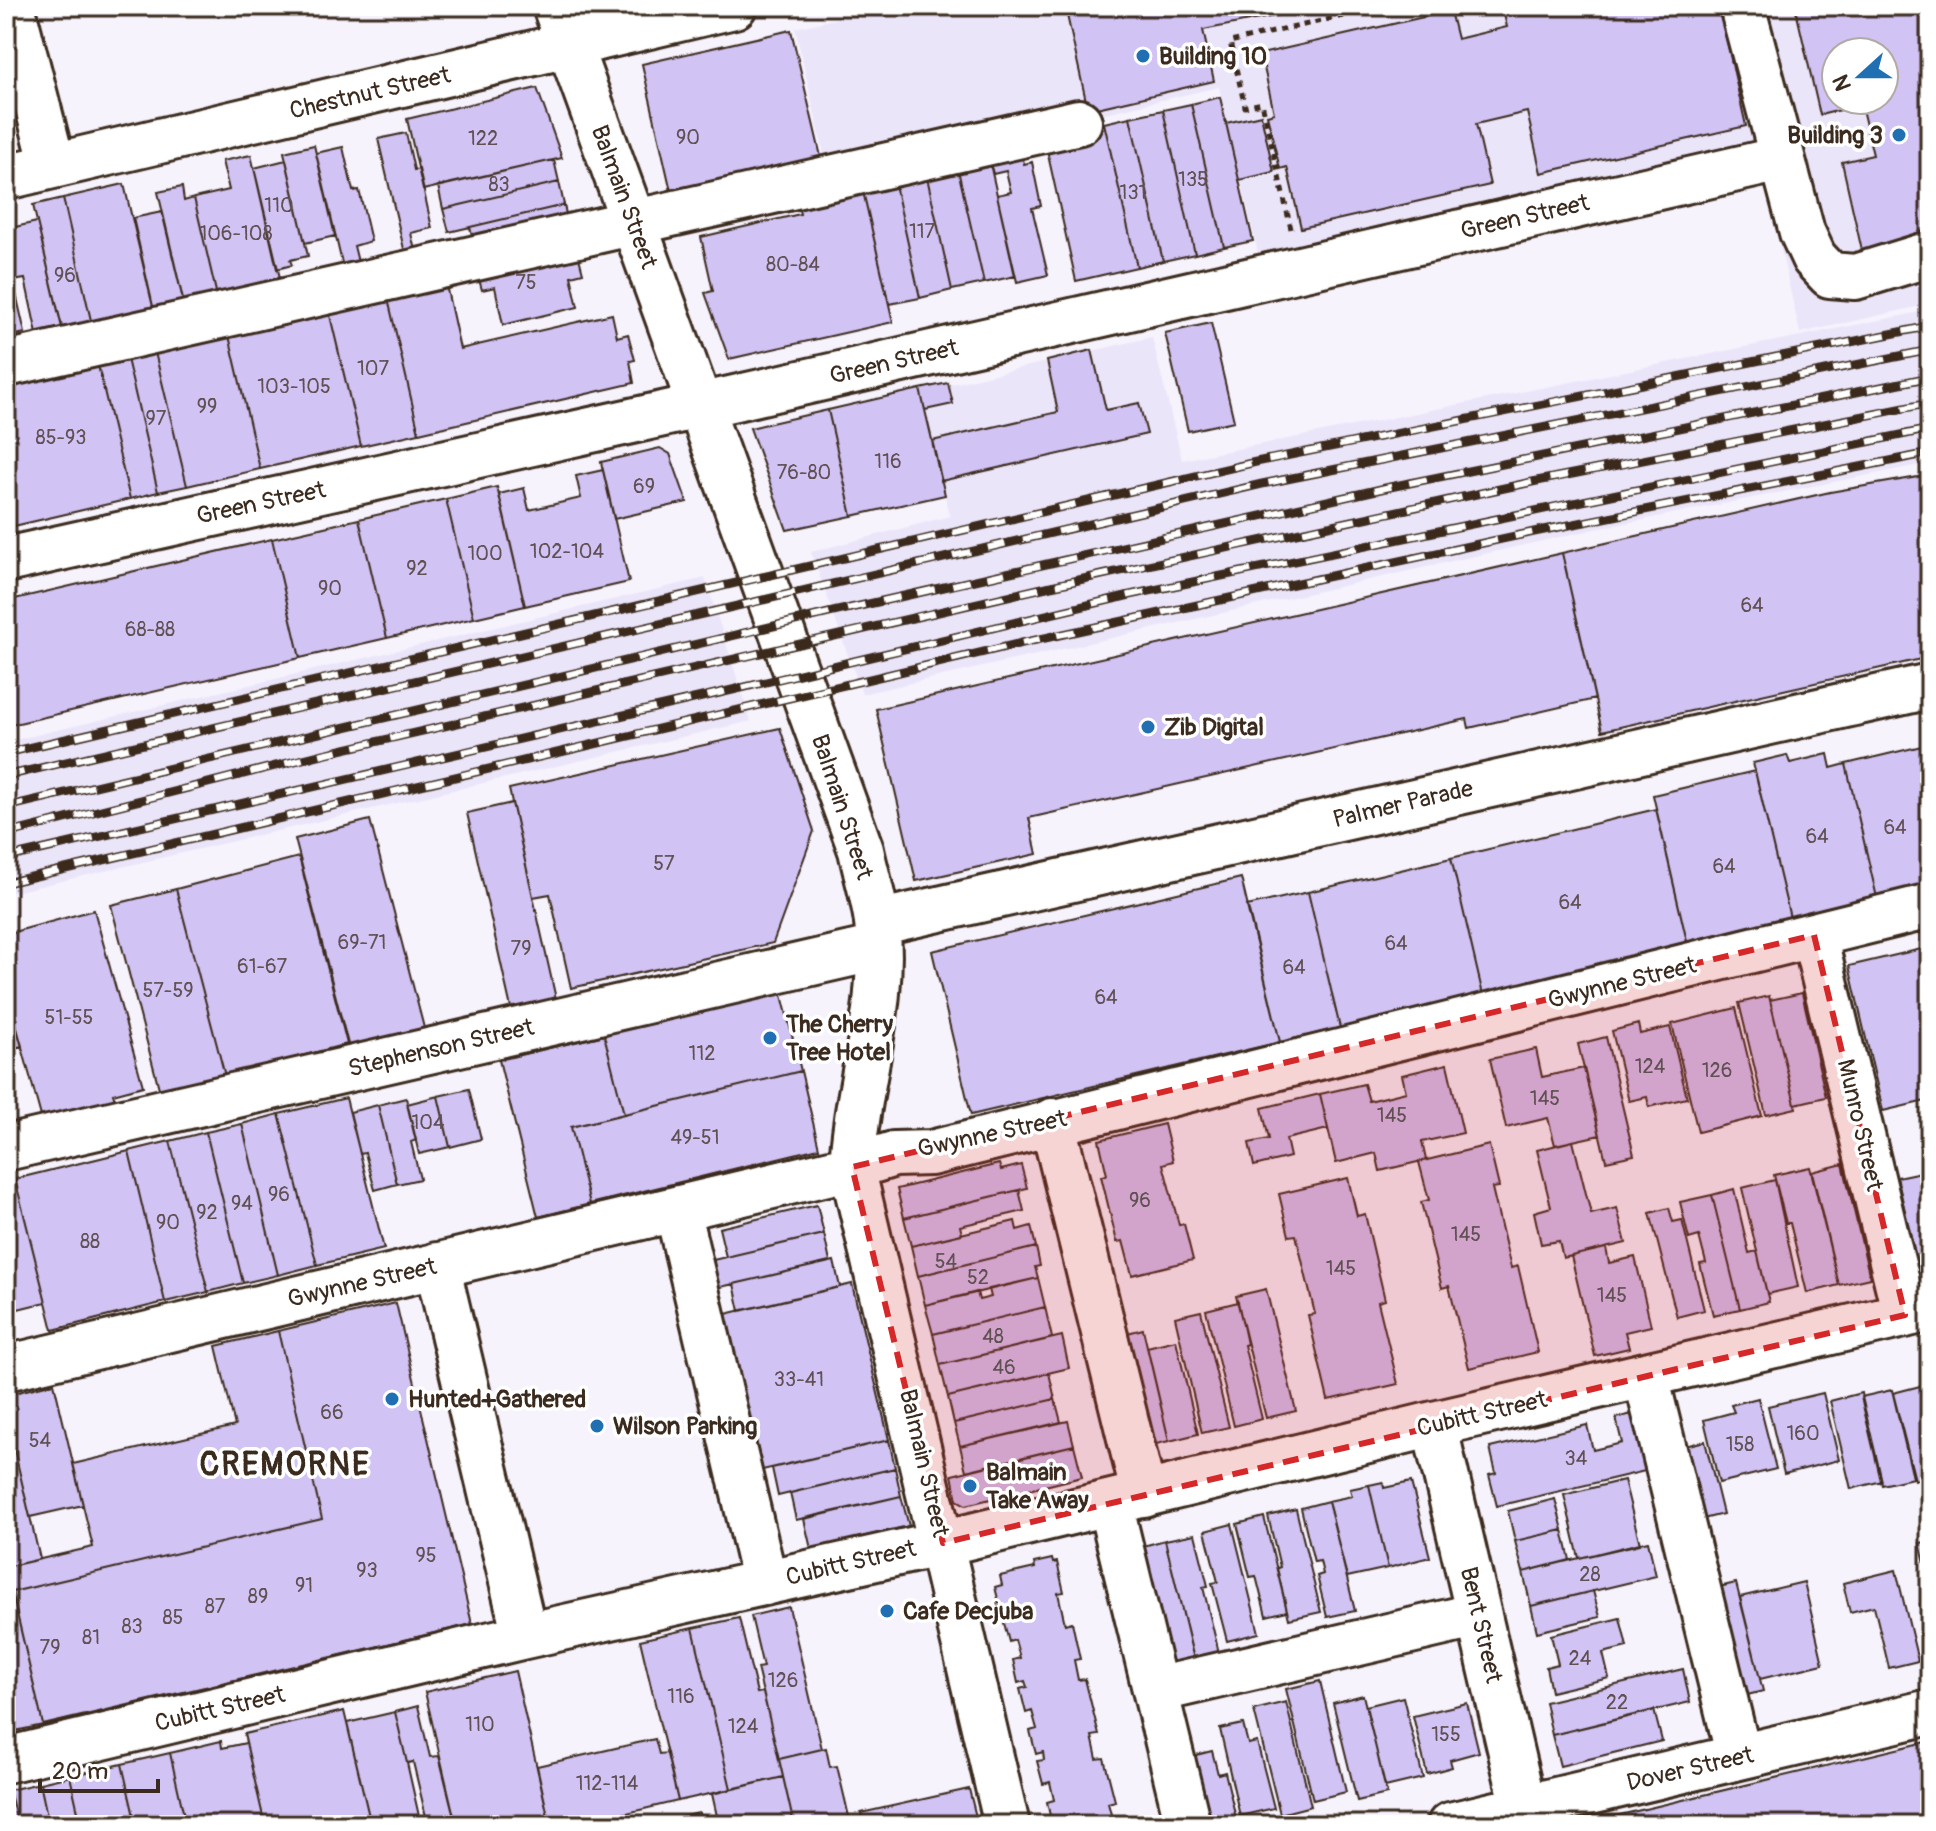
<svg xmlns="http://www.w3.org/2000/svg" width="1936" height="1831" font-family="Pangolin,sans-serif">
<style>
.built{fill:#ebe5fa;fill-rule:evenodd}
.building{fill:#d1c3f4;stroke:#3b2a1e;stroke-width:2;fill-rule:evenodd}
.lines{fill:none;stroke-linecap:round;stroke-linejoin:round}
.minor-casing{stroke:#3b2a1e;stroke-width:50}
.path{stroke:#3b2a1e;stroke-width:5;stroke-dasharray:6 6;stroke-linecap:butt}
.minor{stroke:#fff;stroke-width:44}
.rail-casing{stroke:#3b2a1e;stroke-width:9}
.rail{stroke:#fff;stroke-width:6;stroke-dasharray:18;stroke-linecap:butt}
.marked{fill:#d62828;fill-opacity:0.2;stroke:#d62828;stroke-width:6;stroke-dasharray:16 10;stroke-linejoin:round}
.poi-dot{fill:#1f6fb2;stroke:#fff;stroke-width:3}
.labels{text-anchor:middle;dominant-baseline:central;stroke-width:7;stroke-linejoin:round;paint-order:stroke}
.number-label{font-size:20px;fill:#605054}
.poi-label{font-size:24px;font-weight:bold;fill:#3b2a1e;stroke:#fff;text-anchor:start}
.street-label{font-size:24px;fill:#3b2a1e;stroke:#fff}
.district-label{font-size:32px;font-weight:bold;letter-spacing:2px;fill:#3b2a1e;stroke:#fff}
</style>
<rect width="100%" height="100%" fill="#f6f3fd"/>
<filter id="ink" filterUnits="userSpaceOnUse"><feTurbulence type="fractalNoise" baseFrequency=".0125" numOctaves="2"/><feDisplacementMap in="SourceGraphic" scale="16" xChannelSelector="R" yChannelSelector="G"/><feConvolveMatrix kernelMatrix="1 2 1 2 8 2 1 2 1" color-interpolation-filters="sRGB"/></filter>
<g filter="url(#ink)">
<!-- built -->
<path class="built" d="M892 6H1930V304L1800 333 1766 185 1269 300 1219 87 829 176 795 28ZM1836 52H1884V100H1836Z
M1930 310V463L1591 530 862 694 811 552 950 516 918 392 1152 337 1182 460Z
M705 578 751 721 6 894V742Z"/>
<!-- building -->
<path class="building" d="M1065 6H1285V14L1203 30 1214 81 1088 110Z
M1502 6H1719L1746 126 1541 173 1527 112 1476 124 1490 185 1301 228 1287 167 1280 169 1267 115 1274 113 1261 54 1450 11 1457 39 1507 27Z
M1795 6H1930V237L1928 231 1862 251 1842 162 1873 155 1861 105 1820 115ZM1836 52H1884V100H1836Z
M791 30 823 165 673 200 642 64Z
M537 88 562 158 423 190 407 119Z
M1220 97 1253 241 1224 247 1191 104Z
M1191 104 1224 247 1195 254 1163 110Z
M1163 110 1195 254 1163 261 1130 117Z
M1261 115 1274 172 1239 180 1226 123Z
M1130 117 1163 261 1137 267 1104 123Z
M1104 123 1137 267 1076 281 1044 137Z
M406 133 414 170 419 169 432 228 411 233 418 264 408 266 378 139Z
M1020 143 1024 164 1032 162 1041 206 1032 208 1048 275 1017 282 997 195 1011 192 1006 171 993 174 987 150Z
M314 145 335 236 305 243 284 152Z
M343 147 353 191 359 190 371 241 354 246 358 262 346 280 316 153Z
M987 150 1015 276 984 283 955 157Z
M251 155 284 295 220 309 194 198 229 190 222 161Z
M955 157 984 283 952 290 924 164Z
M286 160 308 256 290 260 292 265 277 269 254 168Z
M554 160 559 182 443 209 438 186Z
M924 164 952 290 920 298 892 171Z
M892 171 920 298 889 304 860 178Z
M860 178 893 322 729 359 705 293 713 291 701 237 800 214 795 193Z
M559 182 564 205 449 232 443 209Z
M124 184 157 324 95 338 63 198Z
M182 187 184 201 194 198 220 309 187 317 158 192Z
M63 198 95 338 66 345 33 205Z
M564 205 570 232 476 253 470 227Z
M162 212 187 317 157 324 133 218Z
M37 222 62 327 37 334 25 279 13 281 6 250V229Z
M576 246 583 273 571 276 578 307 503 325 495 287 482 290 476 269Z
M6 250 25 333 16 335 21 358 6 361Z
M444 276 460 349 612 314 617 337 628 334 635 360 630 361 634 383 419 433 386 290Z
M386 290 419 433 361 446 327 303Z
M327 303 361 446 260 469 227 327Z
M1211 323 1234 421 1188 431 1165 333Z
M227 327 260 469 187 486 153 344Z
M153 344 187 486 158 492 125 350Z
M125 350 158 492 130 499 96 357Z
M1092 350 1106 410 1139 403 1147 434 941 481 932 441 1058 412 1047 361Z
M96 357 130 499 14 526 6 496V378Z
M948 383 953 404 925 410 920 389Z
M920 389 945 495 852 516 828 410Z
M828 410 852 516 787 530 750 428Z
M660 448 670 454 687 502 614 519 601 462Z
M603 470 629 582 525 606 499 494 524 488 529 510 581 498 576 476Z
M1930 475V657L1602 731 1562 553 1830 492Z
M497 487 525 606 474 618 446 499Z
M446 499 474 618 387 638 359 519Z
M359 519 387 638 300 658 272 539Z
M272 539 300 658 6 726V601Z
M1562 553 1595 699 1469 728 1467 719 1029 818 1037 854 916 881 876 709Z
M780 728 814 831 773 943 571 988 550 894 533 897 509 789Z
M1930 744V889L1878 902 1846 764Z
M1828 754 1831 768 1846 764 1878 902 1791 922 1753 763 1787 755 1790 763Z
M1755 771 1791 922 1688 946 1653 795Z
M512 803 556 999 511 1008 467 813Z
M1656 809 1688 946 1483 995 1451 858Z
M370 820 424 1028 349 1048 295 839Z
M299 857 347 1044 225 1076 176 889Z
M1451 858 1483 995 1340 1028 1308 892Z
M1241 878 1280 1042 971 1115 932 951Z
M176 889 225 1076 160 1092 111 905Z
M1308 892 1340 1028 1280 1042 1247 906Z
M94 910 143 1086 113 1094 115 1100 42 1120 6 989V934Z
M1930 947V1100L1883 1111 1849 966Z
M6 989 22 1046 6 1050Z
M781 991 801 1071 624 1114 604 1035Z
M1802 993 1826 1097 1795 1104 1770 1000Z
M1769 996 1796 1108 1766 1115 1739 1003Z
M1736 1008 1762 1116 1698 1132 1672 1024Z
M1638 1024 1640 1034 1670 1027 1687 1098 1649 1107 1647 1097 1629 1101 1612 1031Z
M604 1035 624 1114 571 1127 590 1204 538 1217 499 1060Z
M1606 1037 1634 1155 1606 1161 1578 1044Z
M1536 1049 1542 1077 1584 1068 1600 1135 1555 1145 1548 1118 1506 1128 1490 1059Z
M1447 1064 1463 1133 1422 1142 1426 1160 1380 1171 1376 1153 1336 1163 1320 1094 1364 1084 1369 1101 1406 1092 1402 1075Z
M801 1071 819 1148 590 1204 571 1127Z
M469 1089 481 1139 450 1147 438 1096Z
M1320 1094 1328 1129 1286 1139 1290 1157 1254 1166 1249 1143 1269 1139 1262 1108Z
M438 1096 450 1147 419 1154 407 1104Z
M346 1098 384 1249 317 1265 279 1114Z
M406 1098 416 1140 411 1142 420 1179 397 1184 378 1105Z
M378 1105 397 1184 375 1190 365 1153 360 1154 350 1112Z
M279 1114 317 1265 278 1275 242 1124Z
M242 1124 278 1275 243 1283 206 1132Z
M1164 1124 1173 1161 1163 1164 1179 1225 1184 1224 1193 1260 1132 1275 1123 1241 1117 1242 1101 1176 1107 1175 1099 1140Z
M206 1132 243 1283 208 1292 170 1141Z
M170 1141 208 1292 165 1302 129 1151Z
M1573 1141 1591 1214 1617 1208 1626 1243 1563 1258 1559 1241 1541 1244 1534 1212 1551 1207 1537 1150Z
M1489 1145 1499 1187 1492 1188 1511 1268 1518 1266 1538 1352 1469 1368 1449 1286 1442 1288 1421 1202 1429 1200 1419 1162Z
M129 1151 165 1302 53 1330 15 1179Z
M999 1164 1001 1170 1021 1165 1027 1188 904 1218 897 1189Z
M1843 1164 1870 1278 1839 1285 1812 1172Z
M1810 1167 1839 1285 1807 1293 1790 1223H1786L1774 1175Z
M1926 1171 1930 1189V1277L1921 1279 1897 1177Z
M1348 1178 1357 1216 1365 1214 1385 1300 1378 1302 1398 1384 1328 1400 1308 1315 1315 1314 1296 1235 1289 1236 1279 1194Z
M15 1179 46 1302 6 1312V1182Z
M1775 1180 1798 1287 1767 1294 1742 1188Z
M1734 1189 1749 1253 1757 1251 1769 1302 1740 1309 1712 1195Z
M1019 1190 1024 1211 960 1226 962 1234 911 1246 904 1218Z
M1712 1195 1740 1309 1713 1315 1700 1264 1706 1263 1699 1236 1689 1239 1680 1202Z
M817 1205 824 1234 726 1257 719 1228Z
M1669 1208 1673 1222 1682 1220 1704 1310 1677 1317 1650 1213Z
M1015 1221 1017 1230 1031 1226 1036 1247 918 1276 911 1246Z
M824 1234 830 1262 703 1291 696 1264Z
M1036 1247 1040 1266 1035 1267 1038 1278 925 1305 918 1276Z
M1606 1248 1609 1263 1635 1257 1651 1326 1625 1332 1629 1348 1595 1356 1571 1256Z
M834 1261 840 1287 740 1311 734 1284Z
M1038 1278 1045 1307 933 1334 925 1305 977 1292 979 1300 991 1297 989 1289Z
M852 1284 889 1440 746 1474 709 1318Z
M1266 1289 1296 1411 1266 1418 1236 1296Z
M1238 1302 1247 1344 1244 1345 1262 1419 1234 1426 1206 1310Z
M396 1303 472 1624 43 1725 12 1592 322 1519 278 1331Z
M1045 1307 1052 1338 940 1365 933 1334Z
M1201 1311 1229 1427 1202 1433 1175 1317Z
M1143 1329 1169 1441 1139 1448 1112 1337Z
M278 1331 322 1519 12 1592 6 1567 93 1547 73 1464 235 1426 216 1346Z
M1062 1336 1069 1368 948 1397 940 1365Z
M1176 1340 1198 1434 1169 1441 1147 1347Z
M1049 1373 1055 1399 954 1423 948 1397Z
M54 1383 83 1505 30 1517 6 1415V1395Z
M1924 1385 1930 1412V1477L1915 1480 1893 1393Z
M1892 1390 1913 1478 1882 1485 1861 1397Z
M1823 1393 1839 1460 1784 1474 1768 1406Z
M1861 1393 1882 1481 1851 1489 1830 1401Z
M1758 1398 1776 1469 1719 1483 1704 1420 1734 1412 1731 1405Z
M1055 1399 1061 1422 960 1446 954 1423Z
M1649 1410 1662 1467 1497 1506 1489 1475 1496 1473 1490 1448 1587 1425 1593 1450 1622 1443 1616 1418Z
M6 1415 40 1559 6 1567Z
M1068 1421 1074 1445 966 1471 960 1446Z
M889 1440 895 1468 778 1496 772 1468Z
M1705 1441 1723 1514 1691 1522 1673 1449Z
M1074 1445 1082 1477 966 1505 957 1500 952 1475Z
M895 1468 901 1496 796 1520 790 1493Z
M1624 1480 1640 1544 1579 1558 1564 1495Z
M1383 1482 1384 1488 1411 1482 1430 1557 1388 1568 1369 1485Z
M1369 1485 1388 1568 1347 1577 1328 1501 1352 1496 1350 1489Z
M901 1496 909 1526 811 1549 804 1519Z
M1555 1499 1563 1530 1515 1541 1508 1511Z
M1328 1501 1355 1611 1327 1617 1317 1576 1323 1574 1320 1561 1314 1562 1301 1508Z
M1296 1509 1321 1612 1289 1619 1277 1568 1280 1567 1268 1516Z
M1264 1517 1287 1611 1266 1616 1256 1576 1250 1577 1237 1524Z
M1232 1524 1259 1633 1227 1641 1212 1583 1218 1582 1205 1531Z
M1563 1530 1570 1560 1523 1572 1515 1541Z
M1195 1534 1208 1586 1203 1587 1219 1653 1194 1659 1165 1540Z
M1165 1540 1197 1672 1168 1679 1136 1548Z
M1648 1541 1656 1576 1531 1606 1523 1572Z
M1930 1541V1585L1920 1543Z
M1052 1559 1053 1563 1057 1562 1064 1592 1058 1593 1065 1624 1072 1622 1080 1659 1074 1660 1078 1680 1085 1679 1099 1735 1092 1736 1097 1759 1104 1758 1115 1801 1108 1803 1113 1822 1118 1821 1119 1825H1052L1047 1802 1054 1800 1050 1782 1043 1784 1037 1761 1044 1760 1043 1752 1036 1754 1030 1731 1037 1729 1032 1711 1026 1713 1020 1689 1027 1687 1025 1681 1018 1683 1013 1660 1020 1658 1015 1640 1009 1642 1003 1619 1010 1617 1008 1610 1001 1611 995 1587 1002 1585 1000 1576 1035 1568 1034 1563Z
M6 1567 43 1725 6 1733Z
M1896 1570 1918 1661 1889 1668 1874 1606 1850 1612 1843 1583Z
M1804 1582 1823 1664 1760 1679 1740 1597Z
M1736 1583 1763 1691 1732 1699 1706 1590Z
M1593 1591 1600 1617 1537 1632 1531 1606Z
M1930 1601V1643L1920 1604Z
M789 1607 822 1749 779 1759 757 1668 763 1667 751 1616Z
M739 1618 757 1693 763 1692 783 1777 731 1789 693 1628Z
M1620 1618 1627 1647 1603 1653 1609 1678 1551 1692 1546 1667 1558 1664 1551 1635Z
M693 1628 731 1789 678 1801 640 1640Z
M1683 1669 1690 1702 1552 1735 1545 1702Z
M515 1671 550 1825H456L425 1692Z
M1320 1681 1346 1792 1313 1800 1286 1689Z
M1363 1695 1387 1794 1357 1801 1333 1703Z
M1403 1697 1423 1778 1385 1787 1366 1706Z
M1286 1702 1311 1806 1280 1814 1254 1710Z
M1467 1703 1479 1752 1450 1760 1452 1767 1427 1774 1413 1716Z
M418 1706 430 1757 439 1756 456 1825H428L413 1762 407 1763 395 1712Z
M1654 1710 1662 1741 1560 1766 1552 1735Z
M344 1711 371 1825H265L244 1734Z
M395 1712 407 1763 421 1825H371L347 1723Z
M1243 1724 1248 1744 1257 1742 1274 1808 1240 1816 1220 1729Z
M655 1739 659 1754 667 1753 678 1801 576 1825H550L537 1766Z
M221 1741 222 1748 246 1743 265 1825H186L170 1753Z
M1930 1741V1825H1578Z
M826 1748 830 1767 837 1766 851 1825H794L779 1759Z
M1212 1751 1218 1774 1225 1772 1236 1818 1209 1825 1188 1757Z
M170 1753 186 1825H136L122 1764Z
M122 1764 136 1825H81L70 1776Z
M70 1776 81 1825H49L40 1783Z
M783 1777 794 1825H719L712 1794Z
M40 1783 49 1825H18L9 1790Z
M969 1789 978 1825H863L861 1813Z
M9 1790 18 1825H6V1791Z
M699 1813 702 1825H648Z"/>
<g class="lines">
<!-- minor casing -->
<g class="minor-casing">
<path id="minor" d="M12 6 53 166
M555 6 861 850C866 874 874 898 877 922 887 1004 856 1086 852 1167L1007 1825
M1742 6 1802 232 1814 258 1830 275 1855 277 1930 254
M6 177 734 6
M6 364 1079 122
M6 560 735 398 1781 159
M877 923 1930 686
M1814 935 1905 1315
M1052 1121 1144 1495
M6 1148 877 948
M677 1209 765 1583
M437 1265 525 1636
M6 1368 852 1167 894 1154 931 1153 1930 906
M1646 1376 1739 1757
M1434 1424 1528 1825
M1110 1504 1188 1825
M1156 1690 1479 1615
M6 1760 525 1636 943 1543 1434 1424 1930 1309
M1450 1825 1930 1712"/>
</g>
<!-- path -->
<path class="path" d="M1291 229 1262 103 1245 107 1230 42 1369 10V6"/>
<!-- minor -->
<use href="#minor" class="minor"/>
<!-- rail casing -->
<g class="rail-casing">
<path id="rail" d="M6 753 1256 462 1930 326
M6 776 1262 484 1930 350
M6 807 833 612 1390 487 1930 377
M6 834 323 754 1051 586 1532 482 1930 403
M6 858 741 688 1130 595 1930 429
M6 883 1022 643 1534 532 1930 453"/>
</g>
<!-- rail -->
<use href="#rail" class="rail"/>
</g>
</g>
<!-- marked area -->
<path class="marked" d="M1814 935 1905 1315 943 1543 852 1167Z"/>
<!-- markers -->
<g class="poi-dot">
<circle cx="1143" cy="56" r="8"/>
<circle cx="1899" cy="135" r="8"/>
<circle cx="1148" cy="727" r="8"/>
<circle cx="770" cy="1038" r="8"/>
<circle cx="392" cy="1399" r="8"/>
<circle cx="597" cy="1426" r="8"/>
<circle cx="970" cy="1486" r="8"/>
<circle cx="887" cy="1611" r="8"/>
</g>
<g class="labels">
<!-- number labels -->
<g class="number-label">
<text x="688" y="137">90</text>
<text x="483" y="138">122</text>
<text x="1193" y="179">135</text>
<text x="499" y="184">83</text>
<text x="1133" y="192">131</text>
<text x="279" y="205">110</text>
<text x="922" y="231">117</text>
<text x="236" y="233">106-108</text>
<text x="793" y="264">80-84</text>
<text x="65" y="275">96</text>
<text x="526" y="282">75</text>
<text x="373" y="368">107</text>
<text x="294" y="386">103-105</text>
<text x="207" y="406">99</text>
<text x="156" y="418">97</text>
<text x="61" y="437">85-93</text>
<text x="888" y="461">116</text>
<text x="804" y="472">76-80</text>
<text x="644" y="486">69</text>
<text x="567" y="551">102-104</text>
<text x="485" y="553">100</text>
<text x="417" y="568">92</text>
<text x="330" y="588">90</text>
<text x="1752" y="605">64</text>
<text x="150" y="629">68-88</text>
<text x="1895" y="827">64</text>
<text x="1817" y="836">64</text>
<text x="664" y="863">57</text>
<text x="1724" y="866">64</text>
<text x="1570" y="902">64</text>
<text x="362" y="942">69-71</text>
<text x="1396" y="943">64</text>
<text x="521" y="948">79</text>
<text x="262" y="966">61-67</text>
<text x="1294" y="967">64</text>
<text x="168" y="990">57-59</text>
<text x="1106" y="997">64</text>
<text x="69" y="1017">51-55</text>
<text x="702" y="1053">112</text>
<text x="1650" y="1066">124</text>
<text x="1717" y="1070">126</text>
<text x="1545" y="1098">145</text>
<text x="1392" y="1115">145</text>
<text x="428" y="1122">104</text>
<text x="695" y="1137">49-51</text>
<text x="279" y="1194">96</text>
<text x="1140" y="1200">96</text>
<text x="242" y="1203">94</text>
<text x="207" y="1212">92</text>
<text x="168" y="1222">90</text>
<text x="1466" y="1234">145</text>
<text x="90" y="1241">88</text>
<text x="946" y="1261">54</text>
<text x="1341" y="1268">145</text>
<text x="978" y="1277">52</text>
<text x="1612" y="1295">145</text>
<text x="993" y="1336">48</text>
<text x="1004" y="1367">46</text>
<text x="799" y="1379">33-41</text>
<text x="332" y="1412">66</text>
<text x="1803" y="1433">160</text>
<text x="40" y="1440">54</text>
<text x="1740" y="1444">158</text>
<text x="1576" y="1458">34</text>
<text x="426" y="1555">95</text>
<text x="367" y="1570">93</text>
<text x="1590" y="1574">28</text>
<text x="304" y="1585">91</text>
<text x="258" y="1596">89</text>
<text x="215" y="1606">87</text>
<text x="173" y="1617">85</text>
<text x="132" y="1626">83</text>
<text x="91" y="1637">81</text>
<text x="50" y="1647">79</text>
<text x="1580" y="1658">24</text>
<text x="783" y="1680">126</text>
<text x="681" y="1696">116</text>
<text x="1617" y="1702">22</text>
<text x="480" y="1724">110</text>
<text x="743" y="1726">124</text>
<text x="1446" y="1734">155</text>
<text x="607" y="1783">112-114</text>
</g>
<!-- poi labels -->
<g class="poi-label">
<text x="1159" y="56">Building 10</text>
<text x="1883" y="135" text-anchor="end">Building 3</text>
<text x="1164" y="727">Zib Digital</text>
<text x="786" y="1024">The Cherry<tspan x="786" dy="28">Tree Hotel</tspan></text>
<text x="408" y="1399">Hunted+Gathered</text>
<text x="613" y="1426">Wilson Parking</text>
<text x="986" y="1472">Balmain<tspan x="986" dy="28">Take Away</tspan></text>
<text x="903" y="1611">Cafe Decjuba</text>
</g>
<!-- street labels -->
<g class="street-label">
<text transform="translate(370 93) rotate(-13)">Chestnut Street</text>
<text transform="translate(624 197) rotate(70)">Balmain Street</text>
<text transform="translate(1525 217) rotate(-13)">Green Street</text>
<text transform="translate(894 362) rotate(-13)">Green Street</text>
<text transform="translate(261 503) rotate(-12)">Green Street</text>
<text transform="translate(1403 804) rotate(-13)">Palmer Parade</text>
<text transform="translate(842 807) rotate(72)">Balmain Street</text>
<text transform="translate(1622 983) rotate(-14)">Gwynne Street</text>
<text transform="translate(441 1048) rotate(-13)">Stephenson Street</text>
<text transform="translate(1860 1125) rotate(77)">Munro Street</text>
<text transform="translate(992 1134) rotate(-12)">Gwynne Street</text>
<text transform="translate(362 1283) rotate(-13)">Gwynne Street</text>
<text transform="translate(1482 1414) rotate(-13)">Cubitt Street</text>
<text transform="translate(924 1463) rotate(77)">Balmain Street</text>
<text transform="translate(851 1563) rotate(-13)">Cubitt Street</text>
<text transform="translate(1481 1625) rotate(77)">Bent Street</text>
<text transform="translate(220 1709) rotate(-13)">Cubitt Street</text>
<text transform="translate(1690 1769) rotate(-13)">Dover Street</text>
</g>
<!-- district labels -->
<g class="district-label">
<text x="285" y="1465">CREMORNE</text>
</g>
</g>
<!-- margin -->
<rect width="1936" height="1831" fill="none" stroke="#fff" stroke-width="32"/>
<rect x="16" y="16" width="1904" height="1799" fill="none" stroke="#3b2a1e" stroke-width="3" filter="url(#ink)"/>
<!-- north arrow -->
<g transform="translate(1860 76) rotate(249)"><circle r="38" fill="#ffffff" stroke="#b1aaa5" stroke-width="2"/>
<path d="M0-6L14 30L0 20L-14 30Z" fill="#1f6fb2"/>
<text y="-12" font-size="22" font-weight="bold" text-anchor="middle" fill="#3b2a1e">N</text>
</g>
<!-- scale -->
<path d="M40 1779v12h118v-12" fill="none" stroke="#3b2a1e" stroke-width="4"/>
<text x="52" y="1779" font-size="24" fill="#3b2a1e" stroke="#ffffff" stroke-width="6" paint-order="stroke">20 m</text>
</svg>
